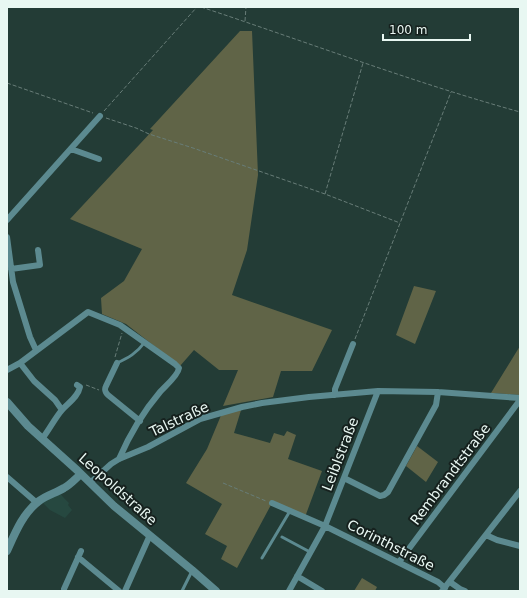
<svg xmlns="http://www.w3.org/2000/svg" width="527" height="598" font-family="'DejaVu Sans',sans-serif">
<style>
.built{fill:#264840}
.green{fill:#606447}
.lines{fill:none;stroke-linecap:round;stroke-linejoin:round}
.path{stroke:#687d78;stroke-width:1;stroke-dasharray:4 2;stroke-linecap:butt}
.service{stroke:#5c8a90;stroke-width:3}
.minor{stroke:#5c8a90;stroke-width:6}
.tertiary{stroke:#5c8a90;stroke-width:8}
.labels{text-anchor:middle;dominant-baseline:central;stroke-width:4;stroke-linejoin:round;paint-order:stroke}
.street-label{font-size:14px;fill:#e8f7f2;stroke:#16211e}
</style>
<rect width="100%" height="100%" fill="#233c36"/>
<!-- built -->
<path class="built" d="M58 490 63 497 69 503 68 505 72 510 65 518 50 510 40 500Z"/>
<!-- green -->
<path class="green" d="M240 31H252L258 175 247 250 232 295 332 330 312 371H281L273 397 223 406 238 370H219L194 350 180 366 126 324 102 314 101 298 124 281 142 249 70 219 153 130 150 129Z
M414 286 436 291 415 344 396 335Z
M520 346V395L491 393Z
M242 407 234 433 270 443 274 433 284 436 287 431 296 435 288 459 322 471 305 517 272 503 237 568 221 559 227 546 205 534 222 504 186 483 207 449 222 413Z
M417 446 438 462 426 482 406 466Z
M362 578 377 587 375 591H354Z"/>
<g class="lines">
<!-- path -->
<path class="path" d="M201 7C307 42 412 82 520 112
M245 21 246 7
M7 83 93 113
M104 111 197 7
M106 118 136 128 149 134 193 148 325 194 400 223
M325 194 363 63
M355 339 451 92
M115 357 122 333
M86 385 99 390
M223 483 266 501"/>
<!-- service -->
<path class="service" d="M117 363C128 358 137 353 144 343
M282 537 310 552
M262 558 290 511
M182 591 192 571"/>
<!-- minor -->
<path class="minor" d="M71 149 99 159
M7 220 100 116
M7 237 13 282 30 337 36 350
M11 269 40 265 38 250
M20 363 34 381 55 400 62 410
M117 363 106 386C104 390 105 392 108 395L140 421
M7 370 20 363 88 312 120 325 175 364 179 368C178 376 165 386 160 392 143 412 129 436 119 459
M335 395V389L353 344
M42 439C49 430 55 418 62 410 68 403 78 397 80 387L77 385
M7 477 37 503
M344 478 380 496 384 495 388 492 436 405 438 392
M90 483 111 464 119 459 148 447 200 419 242 407 262 403 309 397 378 391 438 392 520 398
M272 503 325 526 438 582 445 588
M486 535 497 540 520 546
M78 557 119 591
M399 562 520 400
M297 576 322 591
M450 582 460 589 465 591
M64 589 81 551
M125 591 150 535
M289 591 325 526 378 391
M442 591 520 491"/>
<!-- tertiary -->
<path class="tertiary" d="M7 402 28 426 78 471 114 506 192 570 216 591
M7 551C15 533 23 513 39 501 47 495 56 493 64 488 70 485 76 478 81 474"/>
</g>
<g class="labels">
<!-- street labels -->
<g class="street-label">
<text transform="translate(179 419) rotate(-25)">Talstraße</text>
<text transform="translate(340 454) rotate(-69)">Leiblstraße</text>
<text transform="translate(450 474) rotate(-53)">Rembrandtstraße</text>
<text transform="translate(118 489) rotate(42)">Leopoldstraße</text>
<text transform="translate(391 545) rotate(27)">Corinthstraße</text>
</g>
</g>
<!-- border -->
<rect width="527" height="598" fill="none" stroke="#e8f7f2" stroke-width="16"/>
<!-- scale -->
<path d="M383 34v6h87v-6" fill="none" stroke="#e8f7f2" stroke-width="2"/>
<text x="389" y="34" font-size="12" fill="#e8f7f2" stroke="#16211e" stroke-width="3" paint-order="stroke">100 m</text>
</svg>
